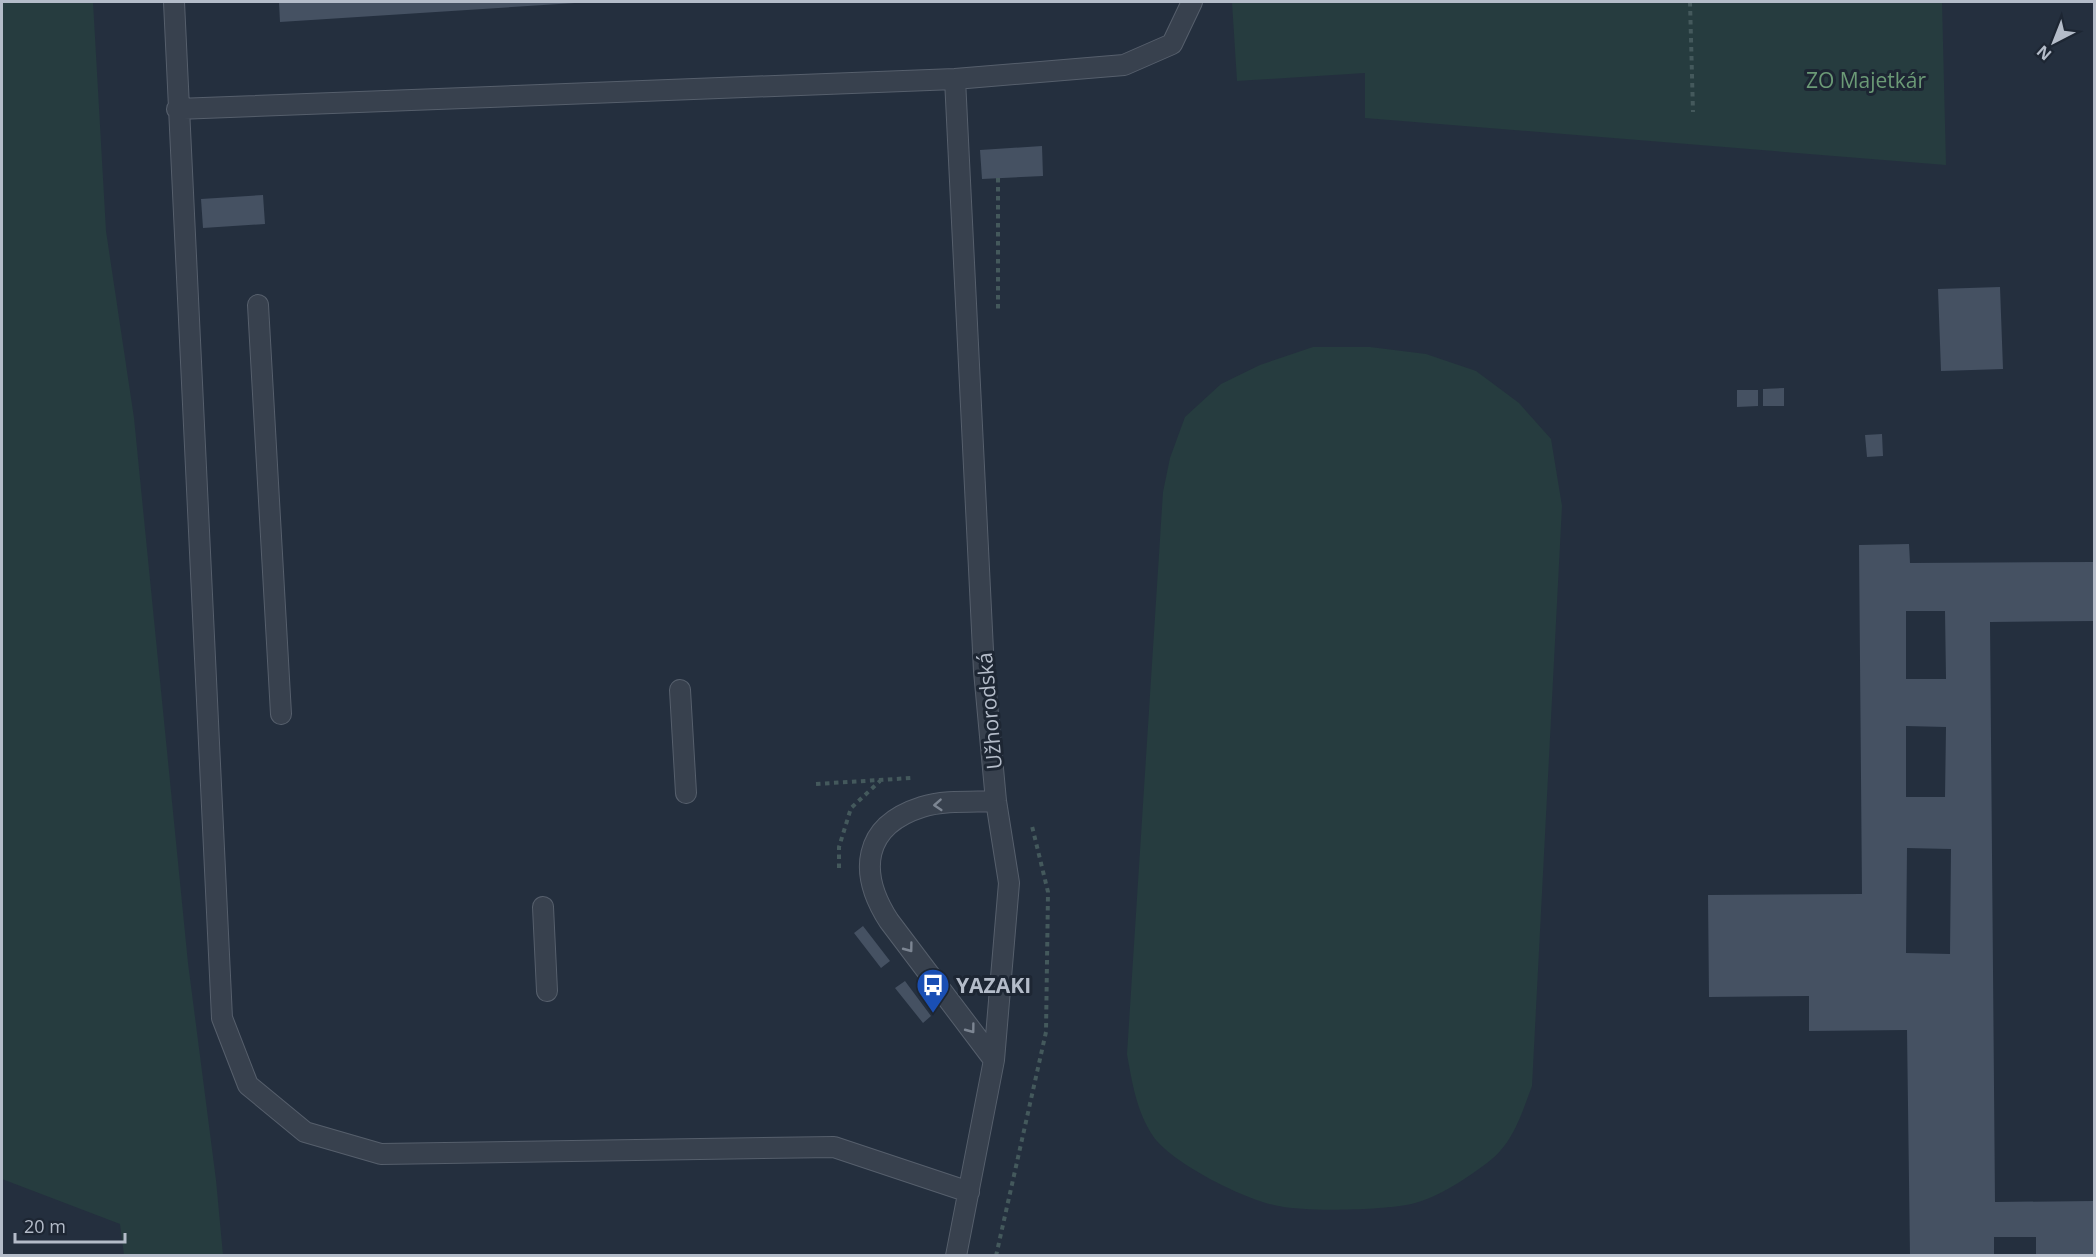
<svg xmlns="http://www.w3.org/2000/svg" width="2096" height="1257" font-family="'Open Sans',sans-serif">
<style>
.green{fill:#263c3f}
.building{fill:#455162;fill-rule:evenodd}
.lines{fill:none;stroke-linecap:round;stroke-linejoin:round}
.service-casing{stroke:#565f6c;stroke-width:22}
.path{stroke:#44595c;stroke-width:4;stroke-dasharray:4.5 4.5;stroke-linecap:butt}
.service{stroke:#38414e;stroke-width:20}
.oneway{stroke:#7c8592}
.labels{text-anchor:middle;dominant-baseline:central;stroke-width:6;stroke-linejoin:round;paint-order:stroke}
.park-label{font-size:21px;fill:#6b9a76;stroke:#1d2633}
.street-label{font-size:21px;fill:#b4bcc9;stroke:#1d2633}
.poi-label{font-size:21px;font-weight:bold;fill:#b4bcc9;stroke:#1d2633;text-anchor:start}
</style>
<rect width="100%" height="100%" fill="#242f3e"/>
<!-- green -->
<path class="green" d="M2 2H93L106 231 134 418 188 963 216 1180 223 1255H124L120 1224 2 1179Z
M1232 2H1942L1946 165 1365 118V73L1237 81Z
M1313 347H1370L1426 354 1476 371 1519 403 1551 439 1562 506 1532 1086C1521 1115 1513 1144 1487 1163 1464 1180 1435 1200 1406 1205 1378 1210 1307 1212 1279 1206 1247 1201 1171 1163 1153 1136 1137 1112 1132 1083 1127 1054L1163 492 1170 458 1185 417 1221 384 1260 365Z"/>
<!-- building -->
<path class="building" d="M279 2H575V3L280 22Z
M1042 146 1043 176 982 179 980 150Z
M263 195 265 224 203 228 201 199Z
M2000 287 2003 369 1941 371 1938 289Z
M1784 388V406H1763V389Z
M1737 390H1758V406L1737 407Z
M1882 434 1883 456 1867 457 1865 435Z
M1909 544 1910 563 2094 562V621L1990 622 1995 1202 2094 1201V1256H2036V1237H1994V1256H1910L1907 1030 1809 1031V996L1709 997 1708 895 1862 894 1859 545ZM1906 611H1945L1946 679H1906ZM1906 726 1946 727 1945 797H1906ZM1907 848 1951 849 1950 954 1906 953Z
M863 926 890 961 881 968 854 933Z
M905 981 931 1016 923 1023 895 988Z"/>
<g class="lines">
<!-- service casing -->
<g class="service-casing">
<path id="service" d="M174 2 222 1018 248 1085 305 1132 381 1154 834 1147 969 1192
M955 79 984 671 996 801 1009 883 994 1060 956 1256
M177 109 955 79 1124 65 1172 44 1192 2
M258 305 281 714
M680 690 686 793
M543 907 547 991
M994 1060 889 921C858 873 862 826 922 807 944 800 973 802 996 801"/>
</g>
<!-- path -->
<path class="path" d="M1690 2 1693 112
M998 178V313
M816 784 911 778
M839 868V847L851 808 880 781
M996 1256 1046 1032 1048 892 1032 826"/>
<!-- service -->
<use href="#service" class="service"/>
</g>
<!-- one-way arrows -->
<defs><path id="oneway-chevron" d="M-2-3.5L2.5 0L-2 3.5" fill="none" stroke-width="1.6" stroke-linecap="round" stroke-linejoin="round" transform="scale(1.5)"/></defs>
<g class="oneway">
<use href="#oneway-chevron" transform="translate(938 805) rotate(176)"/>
<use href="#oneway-chevron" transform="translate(909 948) rotate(53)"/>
<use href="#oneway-chevron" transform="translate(971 1029) rotate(53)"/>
</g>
<!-- icons -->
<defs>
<g id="bus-pin" transform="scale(1.725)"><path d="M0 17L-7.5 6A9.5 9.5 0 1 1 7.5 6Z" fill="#1a4fb4" stroke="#1d2633"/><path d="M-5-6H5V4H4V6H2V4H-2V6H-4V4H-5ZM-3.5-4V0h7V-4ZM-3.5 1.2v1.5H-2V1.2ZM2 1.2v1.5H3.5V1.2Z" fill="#fff"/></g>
</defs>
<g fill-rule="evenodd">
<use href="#bus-pin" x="933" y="985"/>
</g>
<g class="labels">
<!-- park labels -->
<g class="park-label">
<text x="1866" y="80">ZO Majetkár</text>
</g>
<!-- street labels -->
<g class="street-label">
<text transform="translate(989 711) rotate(-95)">Užhorodská</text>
</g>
<!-- poi labels -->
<g class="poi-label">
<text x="956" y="985">YAZAKI</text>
</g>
</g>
<!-- border -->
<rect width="2096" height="1257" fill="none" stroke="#b4bcc9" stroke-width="6"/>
<!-- north arrow -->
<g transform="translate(2054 42) rotate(222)" stroke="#1d2633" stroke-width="4.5" paint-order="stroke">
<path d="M0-4.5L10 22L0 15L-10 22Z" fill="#b4bcc9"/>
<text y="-9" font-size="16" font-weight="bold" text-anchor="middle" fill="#b4bcc9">N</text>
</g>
<!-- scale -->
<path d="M15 1233v9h110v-9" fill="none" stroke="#b4bcc9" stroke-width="3"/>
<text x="24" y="1233" font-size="18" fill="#b4bcc9" stroke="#1d2633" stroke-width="4.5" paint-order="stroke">20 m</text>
</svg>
